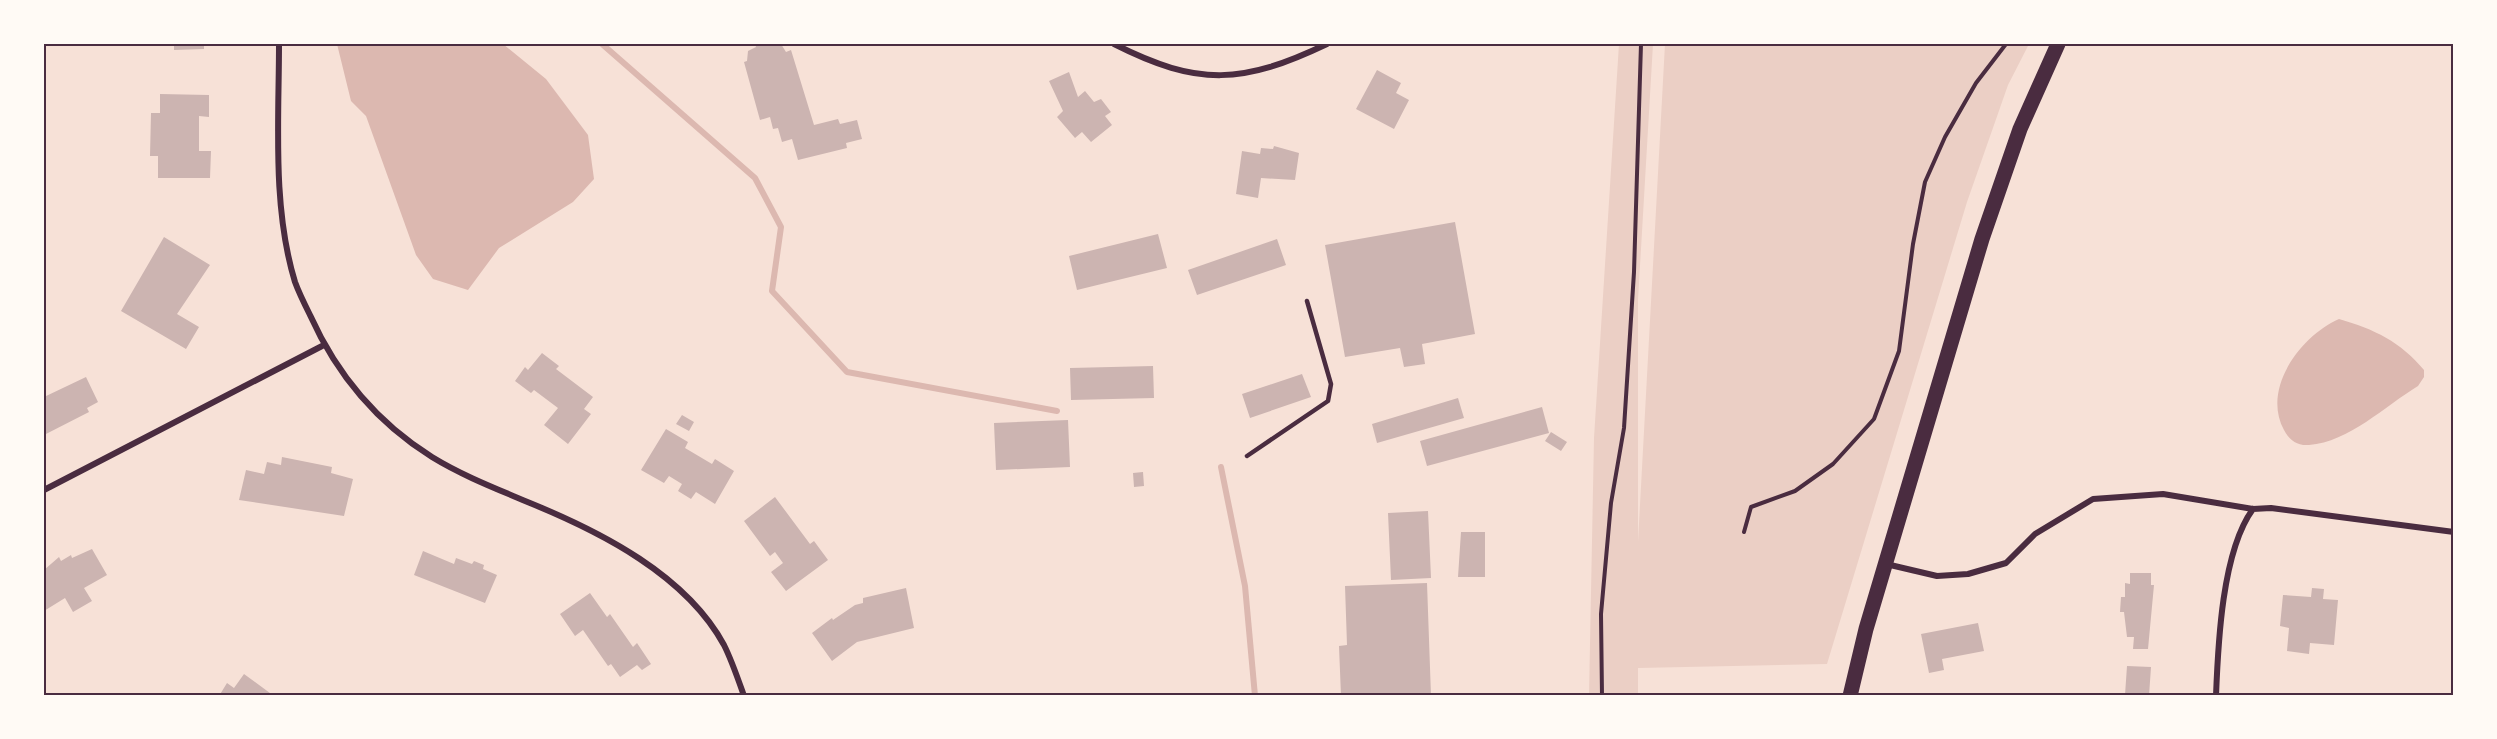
<svg xmlns="http://www.w3.org/2000/svg" width="2497" height="739" font-family="Signika,sans-serif">
<style>
.green{fill:#ebcfc5}
.water{fill:#dcb8b0}
.lines{fill:none;stroke-linecap:round;stroke-linejoin:round}
.stream{stroke:#dcb8b0;stroke-width:6}
.building{fill:#ccb4b1}
.path{stroke:#4a2c40;stroke-width:4}
.service{stroke:#4a2c40;stroke-width:4.5}
.minor{stroke:#4a2c40;stroke-width:6}
.primary{stroke:#4a2c40;stroke-width:15}
.neatline{fill:none;stroke:#4a2c40;stroke-width:2}
</style>
<rect width="100%" height="100%" fill="#f7e1d7"/>
<!-- green -->
<path class="green" d="M1619 44H1653L1638 300V542L1665 44H2029L2008 85 1967 202 1827 664 1638 668V695L1589 696 1594 438Z"/>
<!-- water -->
<path class="water" d="M337 44H503L546 79 588 135 594 179 573 202 499 248 468 290 433 279 416 255 366 116 351 101Z
M2339 319C2374 329 2401 342 2424 370V377L2418 386C2385 406 2349 442 2309 445 2297 446 2289 440 2284 430 2261 388 2302 335 2339 319Z"/>
<g class="lines">
<!-- stream -->
<path class="stream" d="M602 44 755 178 781 227 772 291 847 372 1057 411
M1221 467 1245 586 1255 696"/>
</g>
<!-- building -->
<path class="building" d="M174 44H204V49L174 50Z
M755 44H781L786 52 791 50 814 125 838 119 840 124 857 120 862 139 846 143 847 148 798 160 792 139 782 142 778 128 773 129 770 117 760 120 744 62 747 61 748 51 756 47Z
M1377 70 1401 83 1396 93 1409 100 1394 129 1356 109Z
M1069 72 1078 97 1085 91 1094 102 1101 99 1111 112 1105 116 1112 125 1091 142 1082 132 1075 138 1057 117 1063 111 1049 81Z
M160 94 209 95V117L199 116V151H211L210 178H158V156H150L151 113H160Z
M1274 146 1299 153 1295 180 1261 178 1258 198 1236 194 1242 151 1260 154 1261 148 1273 149Z
M1455 222 1475 334 1422 344 1425 364 1404 367 1400 348 1345 357 1325 245Z
M1158 234 1167 268 1077 290 1069 256Z
M164 237 210 265 177 314 199 327 186 349 121 311Z
M1277 239 1286 265 1197 295 1188 270Z
M542 353 559 366 556 369 593 397 584 409 591 414 568 444 544 425 558 408 534 390 531 393 515 381 525 367 528 370Z
M1153 366 1154 398 1071 400 1070 368Z
M1302 374 1311 397 1250 418 1242 394Z
M86 377 98 402 87 408 89 412 44 435V397Z
M1458 398 1464 418 1377 443 1372 424Z
M1542 407 1549 433 1427 466 1420 441Z
M682 415 694 422 689 431 676 424Z
M1068 420 1070 467 996 470 994 423Z
M666 429 688 442 685 448 712 464 715 459 734 471 715 504 696 492 691 499 678 491 682 484 669 476 664 483 641 470Z
M1551 432 1567 442 1561 451 1545 441Z
M282 457 332 467 331 473 353 479 344 516 239 500 246 470 264 474 267 462 281 465Z
M1143 472 1144 486 1134 487 1133 473Z
M775 497 810 544 814 541 828 560 786 591 771 572 783 563 775 552 770 556 744 521Z
M1428 511 1431 578 1391 580 1388 513Z
M1461 532H1485V577H1458Z
M92 549 107 575 84 588 92 601 73 612 65 598 44 611V570L59 557 61 561 71 555 72 558Z
M423 551 454 564 456 558 472 564 474 561 484 565 483 569 497 575 485 603 414 575Z
M2130 573H2151V585H2154L2148 649H2133L2134 637H2127L2124 612H2120L2121 597H2125V583L2130 584Z
M1427 583 1431 696H1341L1339 646 1347 645 1345 586Z
M906 588 914 628 857 642 832 661 812 633 832 618 833 620 855 605 863 603V598Z
M2312 588 2324 589 2323 599 2338 600 2334 645 2310 643 2309 654 2287 651 2289 628 2280 626 2283 595 2311 597Z
M590 593 607 617 610 614 633 647 637 643 651 664 642 670 637 665 620 677 611 664 608 666 583 630 575 636 560 614Z
M1978 623 1984 651 1942 659 1944 670 1929 673 1921 634Z
M2127 666 2151 667 2149 696 2125 695Z
M244 674 274 696H219L227 683 234 688Z"/>
<g class="lines">
<!-- path -->
<path class="path" d="M1744 532 1751 507 1795 491 1833 464 1874 419 1899 351 1913 244 1925 182 1945 137 1976 83 2006 44
M1602 696 1601 614 1611 503 1624 428 1634 272 1641 44"/>
<!-- service -->
<path class="service" d="M1247 456 1328 401 1331 384 1307 301"/>
<!-- minor -->
<path class="minor" d="M279 44C279 121 272 207 295 282 299 293 305 305 310 315 337 375 376 422 432 457 463 476 497 489 530 503 601 532 686 575 724 645 732 661 738 679 744 696
M1114 44C1199 87 1243 84 1327 44
M44 490 324 345
M1886 564 1937 576 1968 574 2006 563 2035 534 2093 499 2163 494 2253 509 2271 508 2454 532
M2216 696C2218 644 2222 551 2253 509"/>
<!-- primary -->
<path class="primary" d="M1850 696 1866 629 1982 239 2020 129 2058 44"/>
</g>
<!-- border -->
<rect width="2497" height="739" fill="none" stroke="#fffaf5" stroke-width="90"/>
<rect x="45" y="45" width="2407" height="649" class="neatline"/>
</svg>
